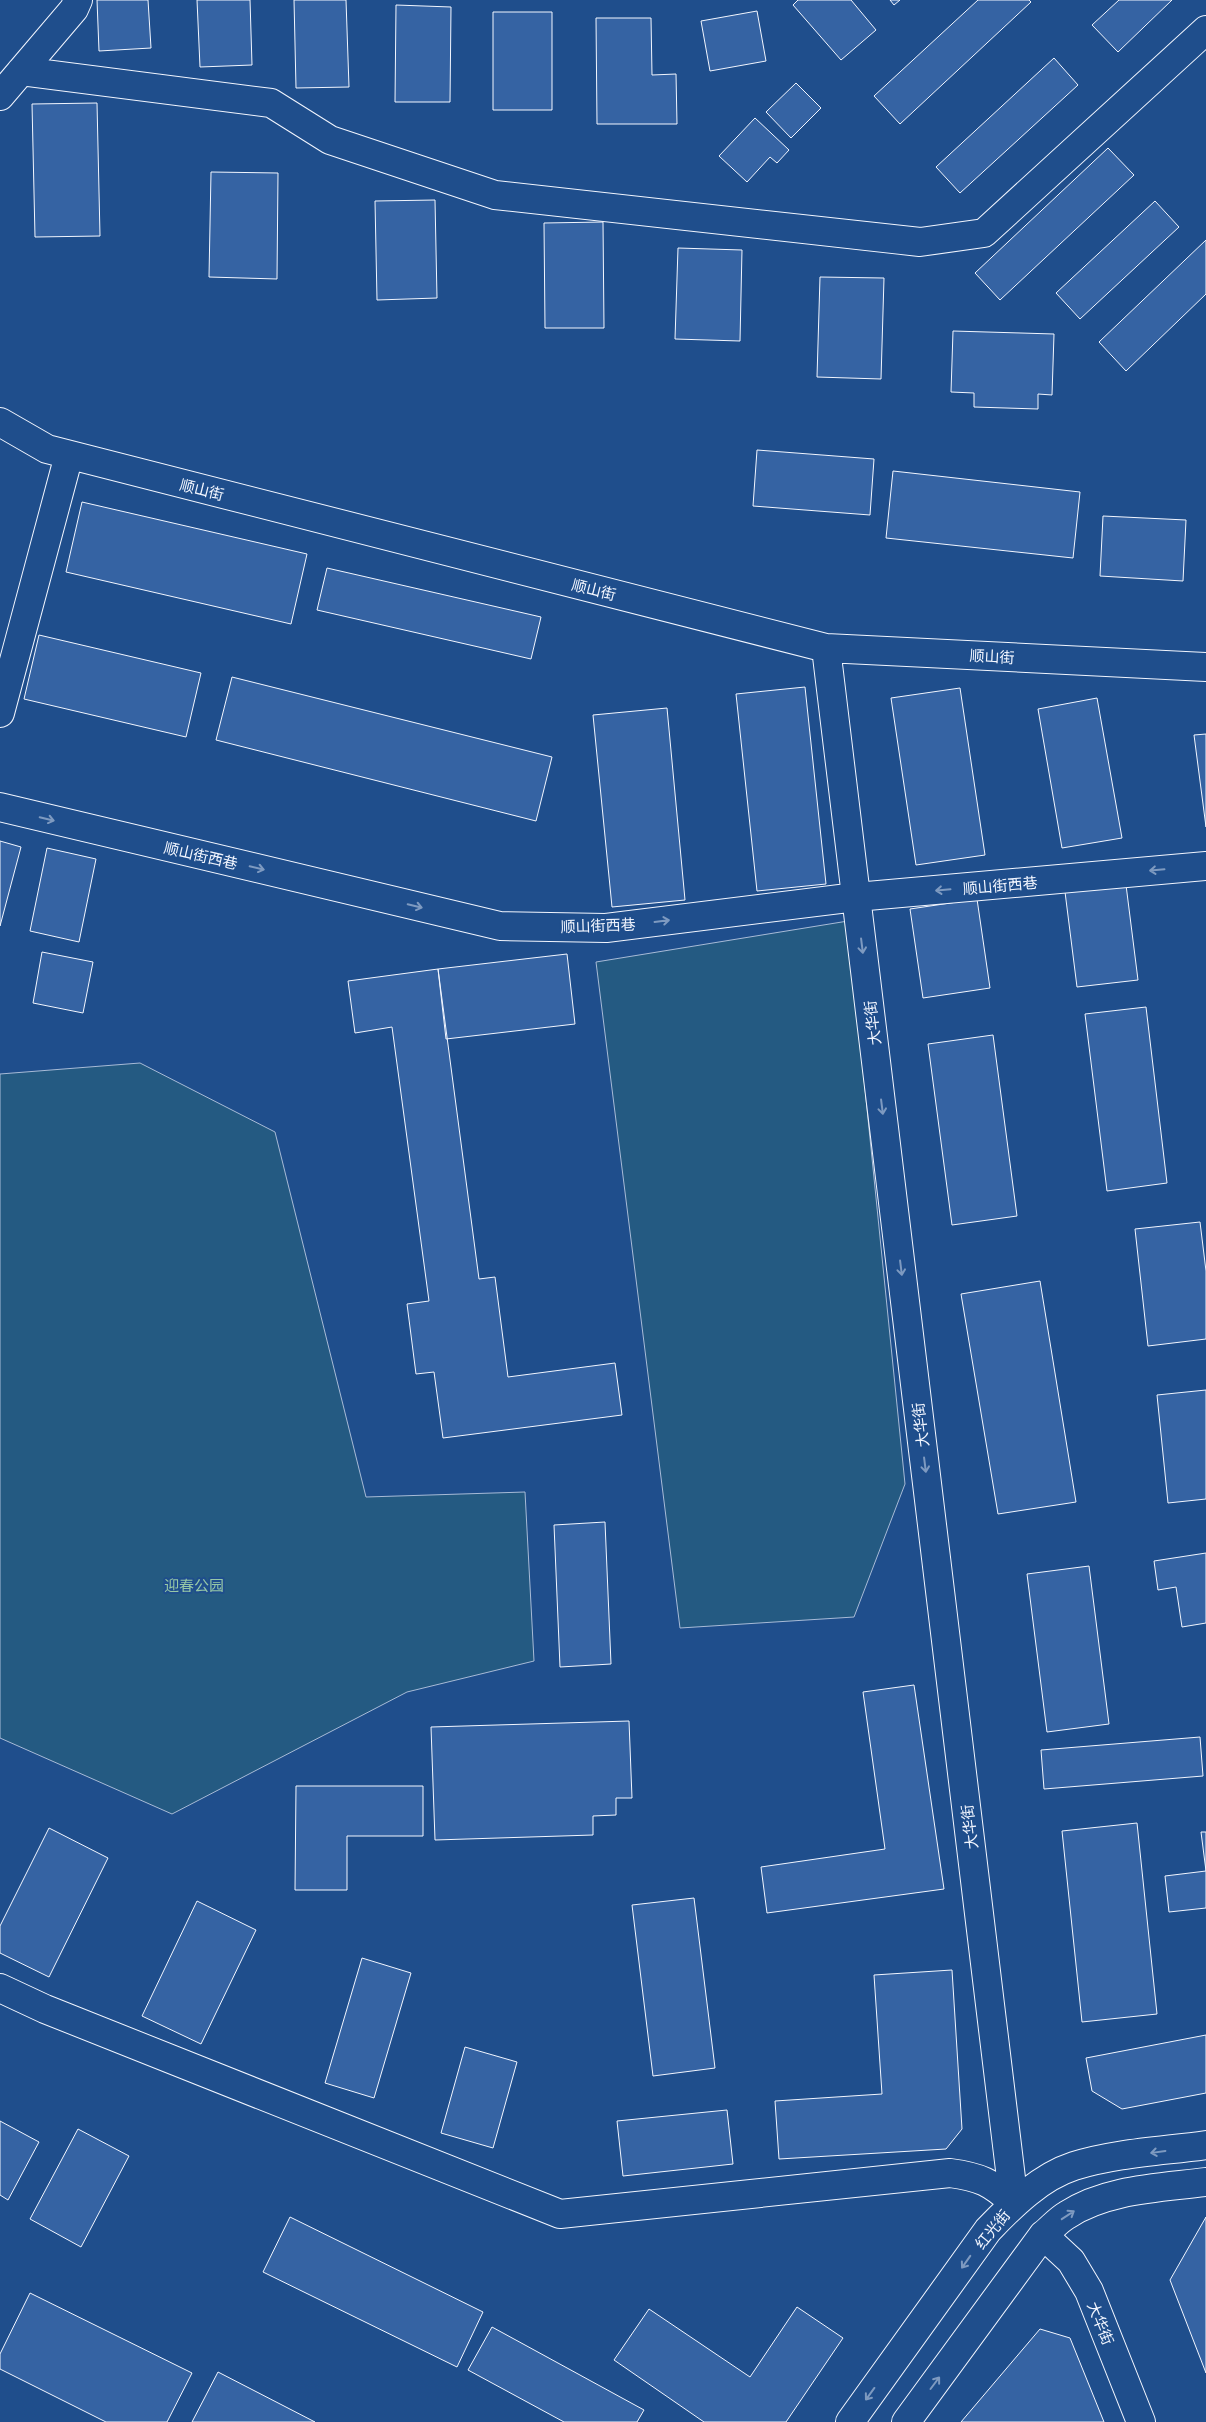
<svg xmlns="http://www.w3.org/2000/svg" width="1206" height="2422" font-family="'Exo 2','Noto Sans SC',sans-serif">
<style>
.green{fill:#245a82;stroke:#a8bbd7}
.building{fill:#3563a3;stroke:#f2f6ff}
.lines{fill:none;stroke-linecap:round;stroke-linejoin:round}
.minor-casing{stroke:#f2f6ff;stroke-width:30}
.minor{stroke:#1f4e8c;stroke-width:28}
.oneway{stroke:#7e9ac0}
.labels{text-anchor:middle;dominant-baseline:central;stroke-width:4;stroke-linejoin:round;paint-order:stroke}
.street-label{font-size:15px;fill:#f2f6ff;stroke:#1f4e8c}
.park-label{font-size:15px;fill:#97c8a6;stroke:#1f4e8c}
</style>
<rect width="100%" height="100%" fill="#1f4e8c"/>
<!-- green -->
<path class="green" d="M848 921 905 1484 854 1617 680 1628 596 962Z
M140 1063 275 1132 366 1497 525 1492 534 1661 407 1692 172 1814 0 1738V1074Z"/>
<!-- building -->
<path class="building" d="M97 0H148L151 48 99 51Z
M197 0H250L252 65 200 67Z
M294 0H346L349 87 296 88Z
M798 0H851L876 30 841 60 793 5Z
M890 0H900L894 5Z
M978 0H1029L1031 2 900 124 874 96Z
M1119 0H1172L1118 52 1092 25Z
M396 5 451 7 450 102H395Z
M757 11 766 61 710 71 701 21Z
M493 12H552V110H493Z
M596 18H651L652 75 676 74 677 124H597Z
M1054 58 1078 85 960 193 936 167Z
M796 83 821 108 791 138 766 112Z
M97 103 100 236 35 237 32 104Z
M755 118 789 150 777 163 770 157 747 182 719 156Z
M1108 148 1134 175 1000 300 975 273Z
M211 172 278 173 277 279 209 277Z
M435 200 437 298 377 300 375 201Z
M1155 201 1179 227 1080 319 1056 293Z
M603 222 604 328H545L544 223Z
M1206 240V294L1126 371 1099 342Z
M678 248 742 250 740 341 675 339Z
M820 277 884 278 881 379 817 377Z
M953 331 1054 334 1052 395 1038 394V409L974 407V393L951 392Z
M757 450 874 459 870 515 753 506Z
M893 471 1080 492 1073 558 886 538Z
M82 502 307 554 291 624 66 572Z
M1103 516 1186 520 1183 581 1100 576Z
M327 568 541 617 531 659 317 610Z
M39 635 201 673 186 737 24 699Z
M232 677 552 757 536 821 216 740Z
M805 687 826 884 757 891 736 694Z
M960 688 985 855 916 865 891 698Z
M1097 698 1122 838 1062 848 1038 709Z
M667 708 685 900 612 907 593 715Z
M1206 734V827L1194 735Z
M0 841 21 847 0 926Z
M47 848 96 859 79 942 30 931Z
M1125 877 1138 980 1077 987 1064 884Z
M977 899 990 988 923 998 910 909Z
M42 952 93 962 83 1013 33 1003Z
M567 954 575 1024 446 1039 438 969Z
M438 969 479 1279 495 1277 508 1377 615 1363 622 1415 443 1438 434 1372 416 1374 407 1304 429 1301 392 1027 355 1033 348 981Z
M1146 1007 1167 1183 1107 1191 1085 1014Z
M993 1035 1017 1216 952 1225 928 1044Z
M1200 1222 1206 1271V1339L1148 1346 1135 1229Z
M1040 1281 1076 1502 998 1514 961 1294Z
M1206 1390V1499L1168 1503 1157 1395Z
M605 1522 611 1664 560 1667 554 1525Z
M1206 1553V1623L1182 1627 1176 1587 1158 1590 1154 1561Z
M1089 1566 1109 1724 1047 1732 1027 1574Z
M914 1685 944 1889 767 1913 761 1867 885 1849 863 1692Z
M629 1721 632 1798H616V1815L593 1816V1835L435 1840 431 1727Z
M1200 1737 1203 1776 1044 1789 1041 1750Z
M296 1786H423V1836H347V1890H295Z
M1137 1823 1157 2014 1082 2022 1062 1831Z
M49 1828 108 1858 49 1977 0 1953V1926Z
M1201 1832H1206V1908L1169 1912 1165 1876 1206 1871Z
M694 1898 715 2068 653 2076 632 1905Z
M197 1901 256 1930 201 2044 142 2016Z
M362 1958 411 1973 374 2098 325 2083Z
M952 1970 962 2129 946 2149 779 2159 775 2101 882 2094 874 1975Z
M1206 2035V2093L1122 2109 1092 2091 1086 2058Z
M465 2047 517 2062 493 2148 441 2133Z
M727 2110 733 2164 623 2176 617 2121Z
M0 2121 39 2142 8 2200 0 2195Z
M78 2129 129 2156 81 2247 30 2219Z
M290 2217 483 2312 457 2367 263 2272Z
M1206 2217V2373L1170 2280Z
M30 2293 192 2373 167 2422H106L0 2369V2354Z
M797 2307 843 2338 786 2422H704L614 2360 649 2309 750 2377Z
M492 2327 644 2410 637 2422H564L468 2370Z
M1040 2329 1070 2338 1104 2422H961Z
M218 2372 315 2422H192Z"/>
<g class="lines">
<!-- minor casing -->
<g class="minor-casing">
<path id="minor" d="M21 71 271 103 330 140 495 195 920 242 984 233 1206 30
M0 96 74 9 78 0
M0 422 47 449 826 648 1206 667
M826 648 1014 2203
M0 713 69 455
M0 807 500 926 606 928 856 897 1206 866
M0 1988 45 2009 560 2214 950 2173C980 2177 991 2182 1014 2203
M1043 2235 1071 2261 1089 2291 1141 2422
M850 2422 988 2230C1012 2205 1040 2177 1074 2166 1116 2153 1163 2151 1206 2145
M906 2422 1043 2235C1051 2229 1058 2220 1067 2215 1106 2189 1160 2188 1206 2182"/>
</g>
<!-- minor -->
<use href="#minor" class="minor"/>
</g>
<!-- one-way arrows -->
<defs><path id="oneway-shaft" d="M-6 0H5M1.5-3L5.5 0L1.5 3" fill="none" stroke-width="1.6" stroke-linecap="round" stroke-linejoin="round" transform="scale(1.25)"/></defs>
<g class="oneway">
<use href="#oneway-shaft" transform="translate(47 819) rotate(13)"/>
<use href="#oneway-shaft" transform="translate(257 868) rotate(13)"/>
<use href="#oneway-shaft" transform="translate(1157 870) rotate(175)"/>
<use href="#oneway-shaft" transform="translate(943 890) rotate(175)"/>
<use href="#oneway-shaft" transform="translate(415 906) rotate(13)"/>
<use href="#oneway-shaft" transform="translate(662 921) rotate(-7)"/>
<use href="#oneway-shaft" transform="translate(862 946) rotate(83)"/>
<use href="#oneway-shaft" transform="translate(882 1107) rotate(83)"/>
<use href="#oneway-shaft" transform="translate(901 1268) rotate(83)"/>
<use href="#oneway-shaft" transform="translate(925 1465) rotate(83)"/>
<use href="#oneway-shaft" transform="translate(1158 2152) rotate(172)"/>
<use href="#oneway-shaft" transform="translate(1068 2215) rotate(-33)"/>
<use href="#oneway-shaft" transform="translate(966 2262) rotate(125)"/>
<use href="#oneway-shaft" transform="translate(935 2383) rotate(-53)"/>
<use href="#oneway-shaft" transform="translate(870 2394) rotate(126)"/>
</g>
<g class="labels">
<!-- street labels -->
<g class="street-label">
<text transform="translate(202 489) rotate(14)">顺山街</text>
<text transform="translate(594 589) rotate(14)">顺山街</text>
<text transform="translate(992 656) rotate(3)">顺山街</text>
<text transform="translate(201 855) rotate(13)">顺山街西巷</text>
<text transform="translate(1000 885) rotate(-5)">顺山街西巷</text>
<text transform="translate(598 925) rotate(-2)">顺山街西巷</text>
<text transform="translate(872 1023) rotate(-97)">大华街</text>
<text transform="translate(920 1425) rotate(-97)">大华街</text>
<text transform="translate(969 1827) rotate(-97)">大华街</text>
<text transform="translate(992 2229) rotate(-51)">红光街</text>
<text transform="translate(1101 2323) rotate(68)">大华街</text>
</g>
<!-- park labels -->
<g class="park-label">
<text x="194" y="1585">迎春公园</text>
</g>
</g>
</svg>
